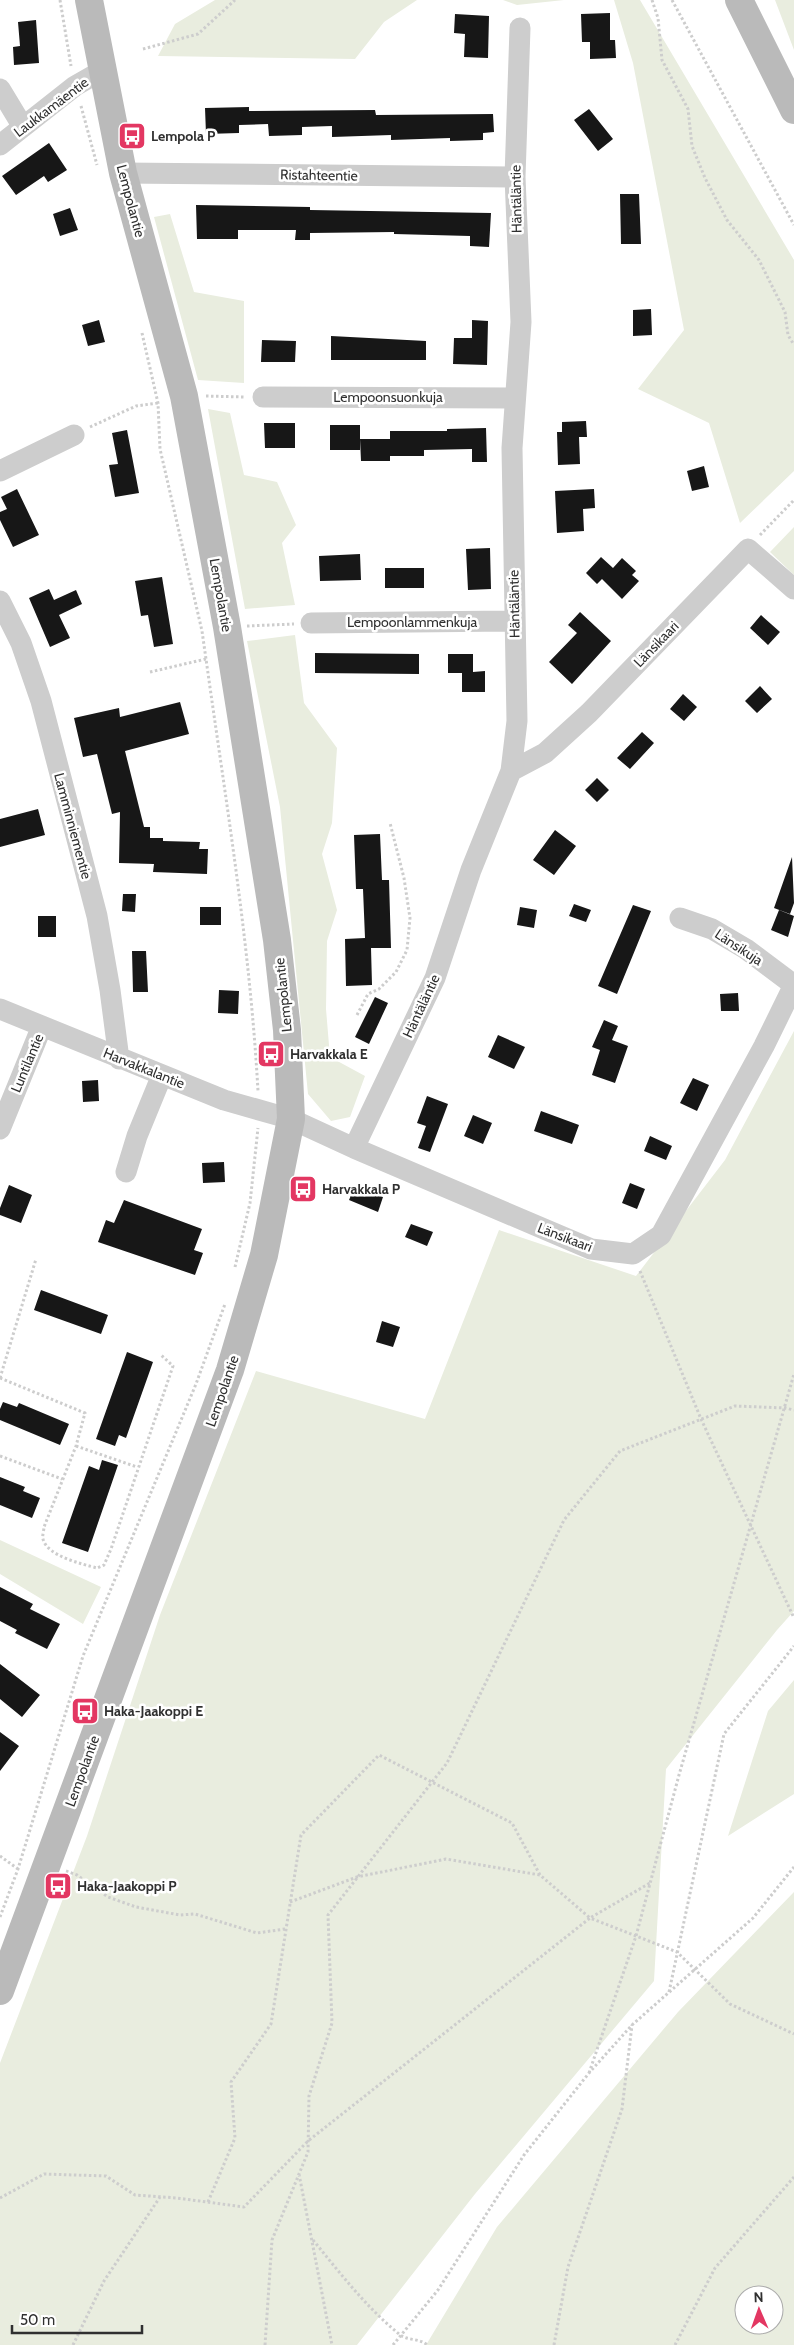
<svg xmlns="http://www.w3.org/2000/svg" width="794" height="2345" font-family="Cabin,sans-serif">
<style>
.green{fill:#e9eddf;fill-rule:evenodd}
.building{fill:#171717}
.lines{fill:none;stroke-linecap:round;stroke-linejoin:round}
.path{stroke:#cdcdcd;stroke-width:3;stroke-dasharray:2.5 2.5;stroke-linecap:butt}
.street{stroke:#cdcdcd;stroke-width:21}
.secondary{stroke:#bababa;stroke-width:28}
.labels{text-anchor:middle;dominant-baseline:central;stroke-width:5;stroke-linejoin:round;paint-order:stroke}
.street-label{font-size:14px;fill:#303030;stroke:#fff}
.poi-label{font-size:14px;font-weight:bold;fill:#303030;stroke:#fff;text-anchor:start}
</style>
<rect width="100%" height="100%" fill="#fff"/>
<!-- green -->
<path class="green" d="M215 0H417L384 22 355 59 158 56 175 24Z
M503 0H564L517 5Z
M614 0H640L794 260V471L740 523 709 423 638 389 684 330 633 63Z
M775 0H794V50Z
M170 214 194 292 244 301V383L198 380 154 217Z
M208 409 230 413 244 475 277 482 296 525 282 543 295 605 245 609Z
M794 527V575L770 552Z
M295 635 304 703 337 748 332 823 322 854 337 910 327 941 326 1009 330 1057 365 1076 350 1117 331 1121 308 1094 280 807 247 641Z
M794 1031V1611L777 1630 666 1769 654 1981 475 2194 357 2345H0V2063L87 1836 160 1615 256 1371 425 1419 499 1230 636 1276 725 1160Z
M0 1540 101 1587 83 1624 0 1574Z
M794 1680V1794L728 1836 768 1711Z
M794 1892V2345H426L497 2227 678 2012ZM744 2295H774V2325H744Z"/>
<!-- building -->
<path class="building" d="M610 13V40H615L616 58 590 59V42H582L581 14Z
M455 14 489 16 488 58 464 57 465 34 454 33Z
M36 20 39 63 14 65 13 47 20 46 18 22Z
M249 107V111L375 110 376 115 493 114 494 132 483 133V140L450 141V138L391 140V135L332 137V126L302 127V135L269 136 268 124 239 125V133L206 134 205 108Z
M589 109 613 139 598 151 574 120Z
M49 143 67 170 48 182 44 176 16 195 2 176Z
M620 194H639L641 244H621Z
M196 205 310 207V210L491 213 489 247 470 246V236L394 234V232L310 233V240H295L296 230H238V239H197Z
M70 208 78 230 60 236 53 214Z
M651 309 652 335 633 336V310Z
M99 320 105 342 88 346 82 325Z
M472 320 488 321 487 365 453 364 454 338H472Z
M331 336 426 341V360H331Z
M262 340 296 341 295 362H261Z
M586 421 587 437H579L580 464 558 465 557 432H562V422Z
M264 423H295V448H265Z
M330 425H360V450H330Z
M486 428 487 462H472V449L424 450V456H390V461H361L360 439H390V431H447V429Z
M127 430 139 493 115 497 109 465 118 464 112 433Z
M704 466 709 487 692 491 687 471Z
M17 489 39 535 13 547 0 520V512L7 509 1 497Z
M594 489 595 508 583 509 584 531 557 533 555 491Z
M490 548 491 589 468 590 466 549Z
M360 554 361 580 320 581 319 556Z
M601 557 613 568 622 558 636 571 632 575 639 581 622 599 602 579 597 584 586 573Z
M385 568H424V588H385Z
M162 577 173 644 154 647 148 615 141 616 135 581Z
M49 589 54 600 76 590 82 604 59 615 70 638 50 647 29 598Z
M580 612 611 641 572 684 549 662 577 633 568 625Z
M761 615 780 632 768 645 750 628Z
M315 653 419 654V674L315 673Z
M448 654H473V672L485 671V692H462V673H448Z
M760 686 772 699 757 713 745 701Z
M683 694 697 707 684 721 670 709Z
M180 702 189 734 125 751 144 827H150V838H163V841L200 842 199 849H208L207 874 153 872 154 864 119 863 120 812 112 814 97 754 83 757 74 718 119 708 120 717Z
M642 732 654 743 630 769 617 758Z
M597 778 609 790 597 802 585 790Z
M38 809 45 835 0 847V819Z
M555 830 576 846 554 875 533 860Z
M380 834 382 880H389L391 948H371L372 985 346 986 345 939 365 938 363 889H356L354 835Z
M792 857 794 903 790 914 774 908Z
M123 894H136L135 912 122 911Z
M574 904 591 910 586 922 569 916Z
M633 905 651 911 617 994 598 986Z
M200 907H221V925H200Z
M520 907 537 910 534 928 517 925Z
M779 910 794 916 788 937 771 930Z
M38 916H56V937H38Z
M132 951H146L148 992H133Z
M219 990 239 991 238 1014 218 1013Z
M738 993 739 1011H721L720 994Z
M375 997 388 1003 369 1044 355 1037Z
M604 1020 618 1026 612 1040 628 1046 615 1083 592 1075 600 1050 592 1047Z
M498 1035 525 1047 514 1069 488 1057Z
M693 1078 709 1085 697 1111 680 1103Z
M98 1080 99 1101 83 1102 82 1081Z
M427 1096 448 1104 430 1152 418 1148 426 1126 417 1123Z
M541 1111 579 1125 572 1144 534 1131Z
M473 1115 492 1123 483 1144 464 1136Z
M650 1136 672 1146 666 1160 644 1151Z
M224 1162 225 1182 203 1183 202 1163Z
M630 1183 645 1189 637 1209 622 1203Z
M9 1185 32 1195 21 1223 0 1215V1208Z
M355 1186 383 1197 378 1212 349 1200Z
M124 1200 202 1229 194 1250 203 1253 195 1275 98 1242 106 1220 114 1223Z
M411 1224 433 1232 427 1246 405 1237Z
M41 1290 108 1315 101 1334 34 1310Z
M382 1321 400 1327 393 1347 376 1342Z
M127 1352 153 1362 126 1438 119 1435 115 1446 96 1439Z
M3 1402 17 1407 19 1403 69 1424 60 1445 0 1420V1409Z
M102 1460 118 1465 88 1552 62 1543 89 1466 99 1470Z
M0 1477 25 1487 23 1491 40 1498 32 1518 0 1505Z
M0 1587 33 1604 30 1609 60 1624 47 1649 15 1633 17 1630 0 1621Z
M0 1664 40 1695 22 1717 0 1699Z
M0 1732 19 1746 0 1771Z"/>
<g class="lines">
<!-- path -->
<path class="path" d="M60 0 71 66
M652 0 658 18 662 60 688 109 692 146 705 178 727 220 759 260 785 312 788 335 794 345
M672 0 794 225
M143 49 198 34 235 0
M81 106 97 165
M142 333 158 403 160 449 202 631 206 659C226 802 250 946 258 1091
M206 396 245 397
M90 427 136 406 158 403
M760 535 794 500
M247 626 294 624
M150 672 206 659
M357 1015 368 994 379 989 396 972 407 950 410 918 404 878 390 823
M235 1267 250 1203 258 1128
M640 1271 701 1419 794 1618
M0 1378 85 1413 76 1446 44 1527C44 1530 42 1536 43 1539 47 1556 82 1564 97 1568L104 1565 111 1549 173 1366 161 1355
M0 1378 36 1259
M76 1446 137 1467
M0 1456 62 1479
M0 1856 18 1869
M66 1871 77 1875 108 1897 136 1907 180 1915 195 1914 257 1933 285 1929
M290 1902 357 1877 446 1859 540 1875 590 1918 650 1883
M0 1917 18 1869 83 1656 196 1384 225 1304
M669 1992 724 1734 794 1646
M589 2073 636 1936 679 1775 794 1374
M299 2174 332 2345
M0 2198 44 2174 106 2176 135 2195 177 2198 244 2207 308 2141 590 1918 677 1952 730 2004 794 2034
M208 2202 235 2138 231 2082 271 2024 301 1835 379 1755 512 1823 540 1875
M313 2240C340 2273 366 2307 399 2334 407 2341 420 2338 427 2345
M73 2345 104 2281 160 2197
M265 2345 272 2240 308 2152 309 2096 332 2023 328 1915 447 1763 564 1520 620 1451 735 1406 785 1408 794 1410
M393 2345 438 2290 524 2155 589 2073 632 2025 753 1918 794 1867
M554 2345 568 2267 622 2109 632 2025
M675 2345 715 2268 794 2177"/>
<!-- street -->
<path class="street" d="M0 89 23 127
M0 145 75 86 103 70
M123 173 515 177
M263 397 514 398
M0 471 74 435
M0 601 21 643 41 701 97 916 110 990 119 1059
M311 623 514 621
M511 771 545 753 589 713 748 549 794 589
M0 1009 224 1100 291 1119 354 1148 591 1249 633 1254 661 1235 764 1046 794 985 746 949 712 929 680 918
M0 1129 42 1026
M354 1148 435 978 471 870 511 771 517 721 512 448 521 322 515 177 520 28
M126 1172 137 1136 162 1075"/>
<!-- secondary -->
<path class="secondary" d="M739 0 794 110
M0 1991 230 1370 264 1255 291 1119 287 1030 277 940 227 627 184 396 123 173 89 0"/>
</g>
<!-- icons -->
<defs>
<g id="bus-square" transform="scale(1.4375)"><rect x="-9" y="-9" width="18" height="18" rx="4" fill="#e33762" stroke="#fff"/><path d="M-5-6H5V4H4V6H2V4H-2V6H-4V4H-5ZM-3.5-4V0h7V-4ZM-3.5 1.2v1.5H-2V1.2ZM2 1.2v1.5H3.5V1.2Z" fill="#fff"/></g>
</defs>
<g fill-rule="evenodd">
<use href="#bus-square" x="132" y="136"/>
<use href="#bus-square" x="271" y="1054"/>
<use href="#bus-square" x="303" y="1189"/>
<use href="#bus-square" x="85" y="1711"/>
<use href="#bus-square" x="58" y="1886"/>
</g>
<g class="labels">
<!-- street labels -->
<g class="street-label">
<text transform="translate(51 107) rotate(-37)">Laukkamäentie</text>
<text transform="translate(319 175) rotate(1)">Ristahteentie</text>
<text transform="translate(516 199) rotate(-91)">Häntäläntie</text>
<text transform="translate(131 201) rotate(75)">Lempolantie</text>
<text x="388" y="397">Lempoonsuonkuja</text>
<text transform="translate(221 595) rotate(80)">Lempolantie</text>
<text transform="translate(514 604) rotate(-91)">Häntäläntie</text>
<text x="412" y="622">Lempoonlammenkuja</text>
<text transform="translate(656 644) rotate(-46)">Länsikaari</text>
<text transform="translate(73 826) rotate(75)">Lamminniementie</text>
<text transform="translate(739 947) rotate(33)">Länsikuja</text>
<text transform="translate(283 995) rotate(-96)">Lempolantie</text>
<text transform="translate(421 1006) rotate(-65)">Häntäläntie</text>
<text transform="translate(27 1063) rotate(-67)">Luntilantie</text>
<text transform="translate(144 1068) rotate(22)">Harvakkalantie</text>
<text transform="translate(565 1237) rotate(21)">Länsikaari</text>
<text transform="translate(222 1391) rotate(-71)">Lempolantie</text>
<text transform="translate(82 1771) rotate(-70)">Lempolantie</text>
</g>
<!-- poi labels -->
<g class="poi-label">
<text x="151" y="136">Lempola P</text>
<text x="290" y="1054">Harvakkala E</text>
<text x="322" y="1189">Harvakkala P</text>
<text x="104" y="1711">Haka-Jaakoppi E</text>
<text x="77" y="1886">Haka-Jaakoppi P</text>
</g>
</g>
<!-- north arrow -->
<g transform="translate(759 2310) rotate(358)"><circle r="24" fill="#ffffff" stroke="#acacac"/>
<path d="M0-4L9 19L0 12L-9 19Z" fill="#e33762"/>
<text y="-8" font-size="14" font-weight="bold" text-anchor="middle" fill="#303030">N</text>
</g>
<!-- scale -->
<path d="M12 2325v8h130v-8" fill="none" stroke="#303030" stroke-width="2.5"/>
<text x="20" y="2325" font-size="15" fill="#303030" stroke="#ffffff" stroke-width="4" paint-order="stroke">50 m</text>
</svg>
